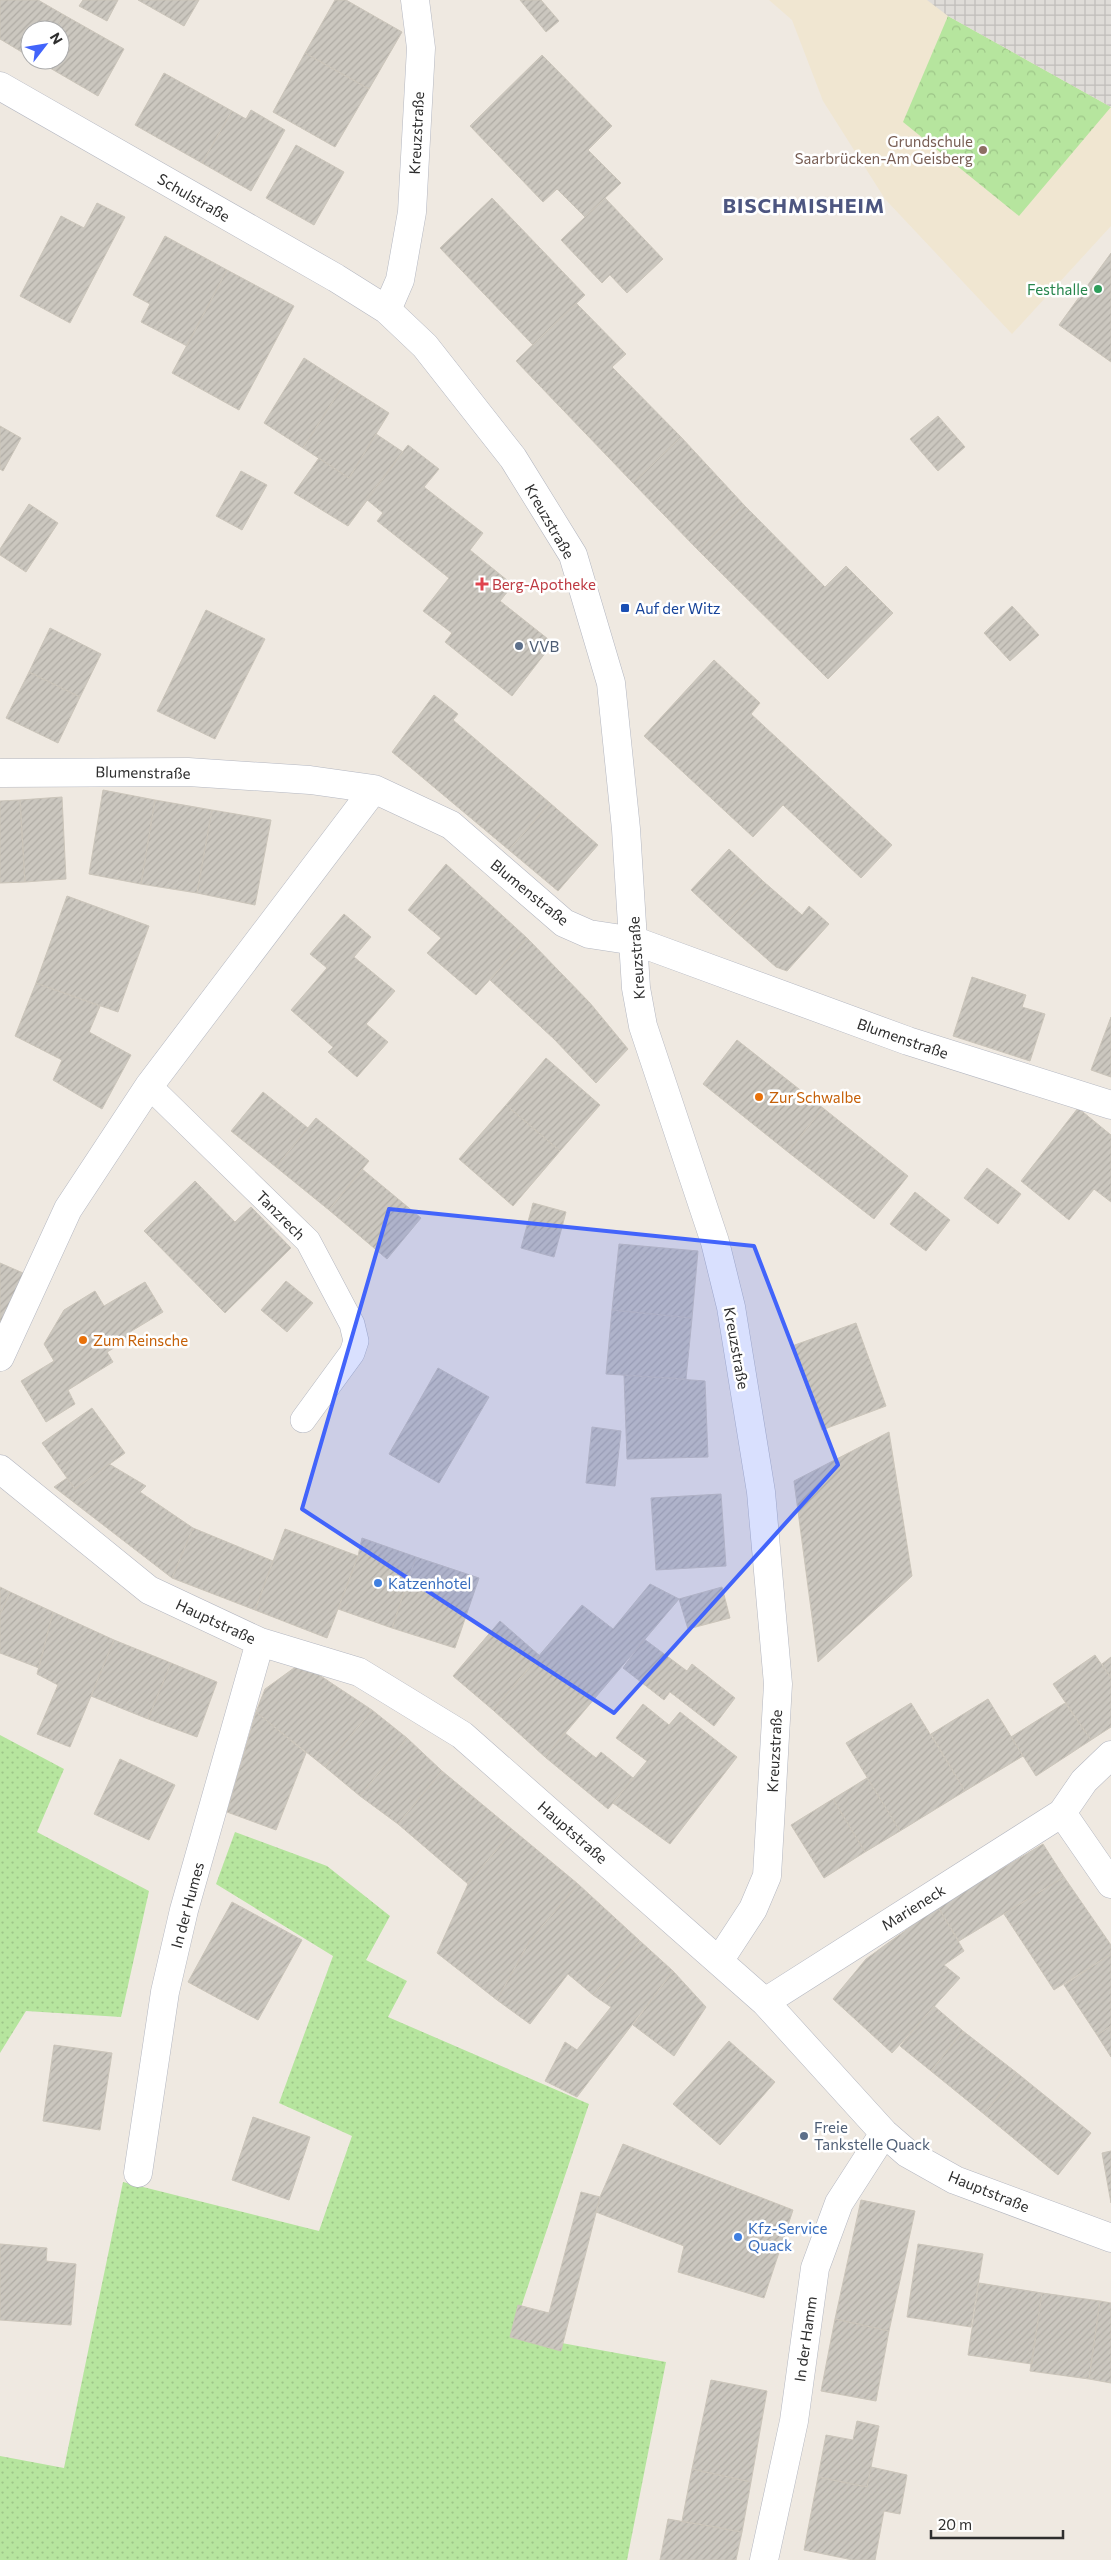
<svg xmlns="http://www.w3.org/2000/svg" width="1111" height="2560" font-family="Commissioner,sans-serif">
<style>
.education{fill:#f0e6d1}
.grass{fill:url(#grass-dots)}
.park{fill:url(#park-crowns)}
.plaza{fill:url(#plaza-grid)}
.building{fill:url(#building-hatch);stroke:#cbc5ba}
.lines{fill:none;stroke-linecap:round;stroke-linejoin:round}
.service-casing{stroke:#b4b7c1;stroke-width:26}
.minor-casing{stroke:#b4b7c1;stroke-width:29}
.service{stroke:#fff;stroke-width:25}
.minor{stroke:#fff;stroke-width:28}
.marked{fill:#4264fb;fill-opacity:0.2;stroke:#4264fb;stroke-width:4;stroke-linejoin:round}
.education-dot{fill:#8d6e63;stroke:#fff;stroke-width:2}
.leisure-dot{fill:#2e9e5b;stroke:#fff;stroke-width:2}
.health-dot{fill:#e0444e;stroke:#fff;stroke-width:2}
.transit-dot{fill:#1a4fb4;stroke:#fff;stroke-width:2}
.service-dot{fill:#5c6f8a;stroke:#fff;stroke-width:2}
.food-dot{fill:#e8710a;stroke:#fff;stroke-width:2}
.shop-dot{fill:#3f7fe0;stroke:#fff;stroke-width:2}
.labels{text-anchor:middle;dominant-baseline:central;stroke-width:5;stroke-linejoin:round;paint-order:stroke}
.street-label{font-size:15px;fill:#2e2e2e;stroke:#fff}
.education-label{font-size:15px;fill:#785e54;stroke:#fff;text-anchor:end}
.leisure-label{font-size:15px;fill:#27864d;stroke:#fff;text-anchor:end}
.health-label{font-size:15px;fill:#be3a42;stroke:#fff;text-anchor:start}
.transit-label{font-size:15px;fill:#164399;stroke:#fff;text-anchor:start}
.service-label{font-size:15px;fill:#4e5e75;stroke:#fff;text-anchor:start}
.food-label{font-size:15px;fill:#c56008;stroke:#fff;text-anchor:start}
.shop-label{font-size:15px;fill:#366cbe;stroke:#fff;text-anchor:start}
.district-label{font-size:20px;font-weight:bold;letter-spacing:1px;fill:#4d5680;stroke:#fff}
</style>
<defs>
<pattern id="grass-dots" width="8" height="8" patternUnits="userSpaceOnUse" patternTransform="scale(1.25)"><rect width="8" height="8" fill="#b6e59e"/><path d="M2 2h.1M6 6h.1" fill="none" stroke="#9dc588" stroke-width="1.8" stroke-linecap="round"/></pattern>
<pattern id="park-crowns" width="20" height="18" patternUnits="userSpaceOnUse" patternTransform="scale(1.25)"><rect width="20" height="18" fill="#b6e59e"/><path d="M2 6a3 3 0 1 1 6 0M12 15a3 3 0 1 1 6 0" fill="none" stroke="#9dc588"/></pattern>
<pattern id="plaza-grid" width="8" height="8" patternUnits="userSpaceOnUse" patternTransform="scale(1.25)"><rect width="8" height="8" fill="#dfdcd8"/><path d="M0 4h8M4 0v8" fill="none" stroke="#c0bdba"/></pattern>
<pattern id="building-hatch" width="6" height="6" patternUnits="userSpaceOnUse" patternTransform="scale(1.25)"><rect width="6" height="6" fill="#cbc7bf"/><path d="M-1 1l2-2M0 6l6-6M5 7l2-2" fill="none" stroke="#afaba4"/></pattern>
</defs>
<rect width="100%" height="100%" fill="#efe9e1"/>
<!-- education -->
<path class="education" d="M769 0H1111V226L1012 334 885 199 823 101 792 20Z"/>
<!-- grass -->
<path class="grass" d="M0 1735 64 1769 37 1832 149 1891 121 2017 26 2011 0 2053Z
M235 1832 327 1866 390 1916 366 1960 407 1981 388 2017 589 2104 512 2334 666 2362 627 2560H0V2456L64 2468 123 2182 319 2231 352 2136 279 2103 333 1956 216 1884Z"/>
<!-- park -->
<path class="park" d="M948 16 1111 107 1019 216 903 122Z"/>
<!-- plaza -->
<path class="plaza" d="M927 0H1111V107L948 16Z"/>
<!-- building -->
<path class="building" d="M0 0H38L64 15 55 30H30V57L0 39Z
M83 0H118L107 21 79 6Z
M138 0H199L184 26Z
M335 0H346L402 32 369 89 305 53Z
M520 0H541L559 21 546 32Z
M64 15 124 49 98 96 38 61 60 60V30H55Z
M305 53 369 89 335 147 273 112Z
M542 55 612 126 588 150 621 183 585 217 557 189 543 202 470 126Z
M164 73 232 111 202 163 135 125Z
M251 110 285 130 251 191 202 163 232 111 246 119Z
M296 145 344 172 314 225 266 198Z
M492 198 585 295 533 345 440 248Z
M605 198 663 259 627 293 610 275 602 283 561 240Z
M97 203 125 217 70 323 20 296 61 216 84 228Z
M165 236 227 270 187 346 141 322 150 304 133 295Z
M1111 253V362L1059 325Z
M227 270 294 306 239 410 172 373Z
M576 303 626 354 612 367 681 437 633 483 516 361Z
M304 358 344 384 303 448 264 423Z
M344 384 389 413 349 478 303 448Z
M938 416 965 447 938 471 910 439Z
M0 426 21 438 3 471 0 469Z
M376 434 403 452 348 526 294 493 319 458 349 478Z
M681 437 744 505 698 550 633 483Z
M408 445 439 469 424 487 483 533 470 550 513 585 500 601 553 643 512 696 445 642 452 633 423 611 449 578 377 521 383 513 366 499Z
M241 471 267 485 242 530 216 516Z
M29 504 58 523 26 572 0 555V549Z
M744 505 825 587 846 566 893 613 828 679 698 550Z
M1012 606 1039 635 1010 661 984 633Z
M206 610 265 639 215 739 157 711Z
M50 628 101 654 80 697 29 672Z
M714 660 760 703 751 714 892 845 861 878 783 805 753 837 644 736Z
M29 672 80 697 58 743 6 718Z
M434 695 458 714 453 720 550 803 509 850 392 752Z
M103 790 155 800 141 884 89 874Z
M62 797 66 879 25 882 20 800Z
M20 800 25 882 0 883V801Z
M155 800 212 810 197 893 141 884Z
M550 803 598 845 558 891 509 850Z
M212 810 271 820 255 905 197 893Z
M729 849 764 882 726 923 691 890Z
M446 864 527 938 476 995 427 953 441 938 408 910Z
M764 882 802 915 809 906 829 924 787 971 776 967 726 923Z
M67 896 149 926 118 1012 36 983Z
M344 914 371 937 354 957 395 991 366 1024 388 1042 357 1077 328 1052 333 1047 291 1010 327 968 310 954Z
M527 938 590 1003 628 1049 596 1083 554 1039 490 980Z
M972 977 1026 995 1022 1007 1045 1014 1030 1061 953 1036Z
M36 983 100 1006 89 1032 131 1055 102 1109 53 1080 62 1060 15 1036Z
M1111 1017V1077L1091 1070Z
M737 1040 823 1108 788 1152 703 1084Z
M546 1058 600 1105 560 1151 506 1105Z
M263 1092 308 1128 276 1167 231 1131Z
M506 1105 560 1151 513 1206 459 1159Z
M823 1108 908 1176 874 1219 788 1152Z
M1078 1108 1111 1135V1202L1094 1189 1069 1220 1021 1181Z
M316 1118 369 1161 329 1210 276 1167Z
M987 1168 1021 1194 998 1224 964 1198Z
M362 1169 421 1218 387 1259 329 1210Z
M195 1181 235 1222 251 1207 291 1248 225 1313 144 1231Z
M915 1192 950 1220 926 1251 890 1224Z
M533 1203 566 1212 554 1257 521 1248Z
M619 1244 698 1251 692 1318 612 1310Z
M0 1263 30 1276 0 1341Z
M286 1281 313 1303 287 1332 261 1310Z
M145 1282 163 1312 130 1332 133 1337 107 1352 113 1362 68 1390 75 1404 46 1422 21 1381 54 1361 44 1344 64 1310 95 1291 104 1306Z
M612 1310 692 1318 686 1379 606 1374Z
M856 1323 886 1406 822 1430 792 1346Z
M438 1368 489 1397 439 1483 389 1454Z
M624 1375 705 1381 708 1457 627 1459Z
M92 1408 125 1453 75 1489 42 1443Z
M592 1427 621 1431 615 1486 586 1483Z
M889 1432 912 1576 818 1662 794 1481Z
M109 1464 146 1486 140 1492 193 1528 172 1578 54 1487 67 1478 75 1489Z
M721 1494 726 1566 656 1570 651 1498Z
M193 1528 273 1561 255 1610 172 1578Z
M285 1529 358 1556 327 1638 255 1610Z
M362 1538 416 1557 392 1628 338 1609 358 1556Z
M416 1557 479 1578 455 1648 392 1628Z
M650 1584 679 1599 545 1757 493 1710 582 1605 613 1629Z
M0 1587 10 1592 0 1615Z
M722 1587 730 1618 688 1629 679 1599Z
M10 1592 53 1612 39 1668 0 1653V1615Z
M53 1612 114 1640 70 1747 37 1734 58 1685 37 1674Z
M500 1621 540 1656 493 1710 453 1676Z
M644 1639 687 1671 692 1664 735 1698 714 1726 670 1692 664 1700 623 1668Z
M114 1640 171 1663 148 1719 91 1696Z
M1095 1655 1111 1678V1727L1091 1740 1053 1684Z
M1111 1657V1678L1102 1664Z
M171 1663 217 1682 197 1737 148 1719Z
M301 1663 372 1710 325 1767 256 1712 265 1689Z
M988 1699 1023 1756 965 1791 931 1734Z
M911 1703 965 1791 900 1831 846 1743Z
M1065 1703 1091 1740 1036 1776 1011 1737Z
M643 1704 669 1725 680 1712 737 1757 670 1844 613 1803 647 1761 616 1738Z
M372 1710 407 1738 360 1796 325 1767Z
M256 1712 306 1753 276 1830 227 1812Z
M565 1733 596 1758 601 1752 633 1778 608 1809 545 1757Z
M407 1738 442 1771 398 1824 360 1796Z
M120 1759 175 1785 149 1840 94 1814Z
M442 1771 513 1830 468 1884 398 1824Z
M867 1778 900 1831 865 1852 833 1799Z
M833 1799 865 1852 824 1878 791 1825Z
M513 1830 578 1884 529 1942 497 2000 437 1953 468 1884Z
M1043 1844 1064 1877 959 1941 938 1907Z
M1064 1877 1111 1945V1954L1054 1990 1004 1914Z
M578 1884 640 1941 593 1995 568 1974 530 2024 497 2000 529 1942Z
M232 1902 302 1940 258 2020 188 1982Z
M938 1907 964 1951 944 1965 960 1978 892 2053 833 1999 866 1959Z
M640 1941 673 1971 577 2097 545 2081 565 2042 577 2050 611 2007 593 1995Z
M1111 1954V2026L1097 2035 1064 1985Z
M673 1971 706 2007 674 2056 633 2025Z
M934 2006 963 2031 931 2071 900 2046Z
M1111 2026V2057L1097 2035Z
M963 2031 1017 2073 984 2114 931 2071Z
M729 2041 775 2082 720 2145 673 2104Z
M54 2045 112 2053 100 2130 43 2121Z
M1017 2073 1091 2133 1058 2175 984 2114Z
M253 2117 310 2137 289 2200 232 2180Z
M623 2144 793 2210 764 2298 678 2272 684 2246 596 2212 600 2197Z
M1111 2151V2203L1102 2153Z
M581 2192 600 2197 561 2351 510 2337 518 2305 549 2313Z
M861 2200 915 2211 889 2331 835 2319Z
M0 2244 47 2248 46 2261 76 2264 71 2325 0 2320Z
M918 2244 983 2254 971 2327 907 2317Z
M979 2283 1042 2293 1032 2364 968 2355Z
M1042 2293 1100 2301 1089 2379 1030 2371Z
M1100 2301 1111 2303V2383L1089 2379Z
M835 2319 889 2331 876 2401 821 2391Z
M711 2380 767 2391 751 2482 692 2469Z
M857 2421 879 2426 867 2487 818 2477 826 2435 853 2440Z
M871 2467 907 2475 900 2514 884 2511 875 2560H853L804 2550 818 2477 867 2487Z
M692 2469 751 2482 742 2532 682 2521Z
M668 2519 742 2532 736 2560H660Z"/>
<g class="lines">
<!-- service casing -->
<g class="service-casing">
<path id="service" d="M149 1086 308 1241 352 1324 356 1341 352 1353 303 1420"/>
</g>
<!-- minor casing -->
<g class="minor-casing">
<path id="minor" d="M0 86 336 278 387 310 425 346 513 458 573 555 611 683 626 829 636 988 643 1026 715 1242 731 1307 761 1492 778 1684 767 1876 753 1909 719 1961
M387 310 400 280 412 212 421 48 415 0
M0 773 188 772 310 780 374 789 451 825 564 923 589 934 635 941 908 1041 1111 1105
M0 1357 68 1209 149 1086 374 789
M0 1469 149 1590 260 1642 359 1672 462 1735 765 2002 884 2133 907 2153 955 2180 1111 2238
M1062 1813 1111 1884
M765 2002 1062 1813 1084 1781 1111 1755
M138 2173 165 1992 184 1910 260 1642
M764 2560 794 2421 815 2268 839 2203 884 2133"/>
</g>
<!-- service -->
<use href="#service" class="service"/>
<!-- minor -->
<use href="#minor" class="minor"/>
</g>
<!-- marked area -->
<path class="marked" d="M389 1209 754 1246 838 1465 614 1713 302 1509Z"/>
<!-- markers -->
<circle class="education-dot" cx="983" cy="150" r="5"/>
<circle class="leisure-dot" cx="1098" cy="289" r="5"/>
<path class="health-dot" d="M479.5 576.5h5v5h5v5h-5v5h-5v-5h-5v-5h5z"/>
<rect class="transit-dot" x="620" y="603" width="10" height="10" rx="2.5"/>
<g class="service-dot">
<circle cx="519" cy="646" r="5"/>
<circle cx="804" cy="2136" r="5"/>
</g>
<g class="food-dot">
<circle cx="759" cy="1097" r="5"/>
<circle cx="83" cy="1340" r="5"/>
</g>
<g class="shop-dot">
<circle cx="378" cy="1583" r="5"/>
<circle cx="738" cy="2237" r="5"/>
</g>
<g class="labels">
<!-- street labels -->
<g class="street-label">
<text transform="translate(416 133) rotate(-87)">Kreuzstraße</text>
<text transform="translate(194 197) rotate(30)">Schulstraße</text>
<text transform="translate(550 521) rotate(60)">Kreuzstraße</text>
<text transform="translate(143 772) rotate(1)">Blumenstraße</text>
<text transform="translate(530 892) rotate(39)">Blumenstraße</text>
<text transform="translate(636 958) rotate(-94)">Kreuzstraße</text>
<text transform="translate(903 1038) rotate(19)">Blumenstraße</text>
<text transform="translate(281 1215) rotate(45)">Tanzrech</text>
<text transform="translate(737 1348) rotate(80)">Kreuzstraße</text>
<text transform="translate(216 1621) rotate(25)">Hauptstraße</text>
<text transform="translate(774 1751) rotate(-87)">Kreuzstraße</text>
<text transform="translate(573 1832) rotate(41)">Hauptstraße</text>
<text transform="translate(187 1905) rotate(-75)">In der Humes</text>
<text transform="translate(913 1907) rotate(-32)">Marieneck</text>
<text transform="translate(989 2191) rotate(22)">Hauptstraße</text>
<text transform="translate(805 2339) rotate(-82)">In der Hamm</text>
</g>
<!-- education labels -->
<g class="education-label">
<text x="973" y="141">Grundschule<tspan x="973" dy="17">Saarbrücken-Am Geisberg</tspan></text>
</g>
<!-- leisure labels -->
<g class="leisure-label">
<text x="1088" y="289">Festhalle</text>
</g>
<!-- health labels -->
<g class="health-label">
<text x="492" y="584">Berg-Apotheke</text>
</g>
<!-- transit labels -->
<g class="transit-label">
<text x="635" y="608">Auf der Witz</text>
</g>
<!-- service labels -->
<g class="service-label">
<text x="529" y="646">VVB</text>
<text x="814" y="2127">Freie<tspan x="814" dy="17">Tankstelle Quack</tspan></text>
</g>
<!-- food labels -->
<g class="food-label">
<text x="769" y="1097">Zur Schwalbe</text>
<text x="93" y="1340">Zum Reinsche</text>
</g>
<!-- shop labels -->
<g class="shop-label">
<text x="388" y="1583">Katzenhotel</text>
<text x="748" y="2228">Kfz-Service<tspan x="748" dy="17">Quack</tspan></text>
</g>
<!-- district labels -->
<g class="district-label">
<text x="804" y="205">BISCHMISHEIM</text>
</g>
</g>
<!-- north arrow -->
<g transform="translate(45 45) rotate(59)"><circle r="24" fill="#ffffff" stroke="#ababab"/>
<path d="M0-4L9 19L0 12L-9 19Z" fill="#4264fb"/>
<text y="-8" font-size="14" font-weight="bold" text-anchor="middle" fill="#2e2e2e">N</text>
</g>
<!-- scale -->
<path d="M931 2530v8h132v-8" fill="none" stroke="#2e2e2e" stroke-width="2.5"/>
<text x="938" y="2530" font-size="15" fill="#2e2e2e" stroke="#ffffff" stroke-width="4" paint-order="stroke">20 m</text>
</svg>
